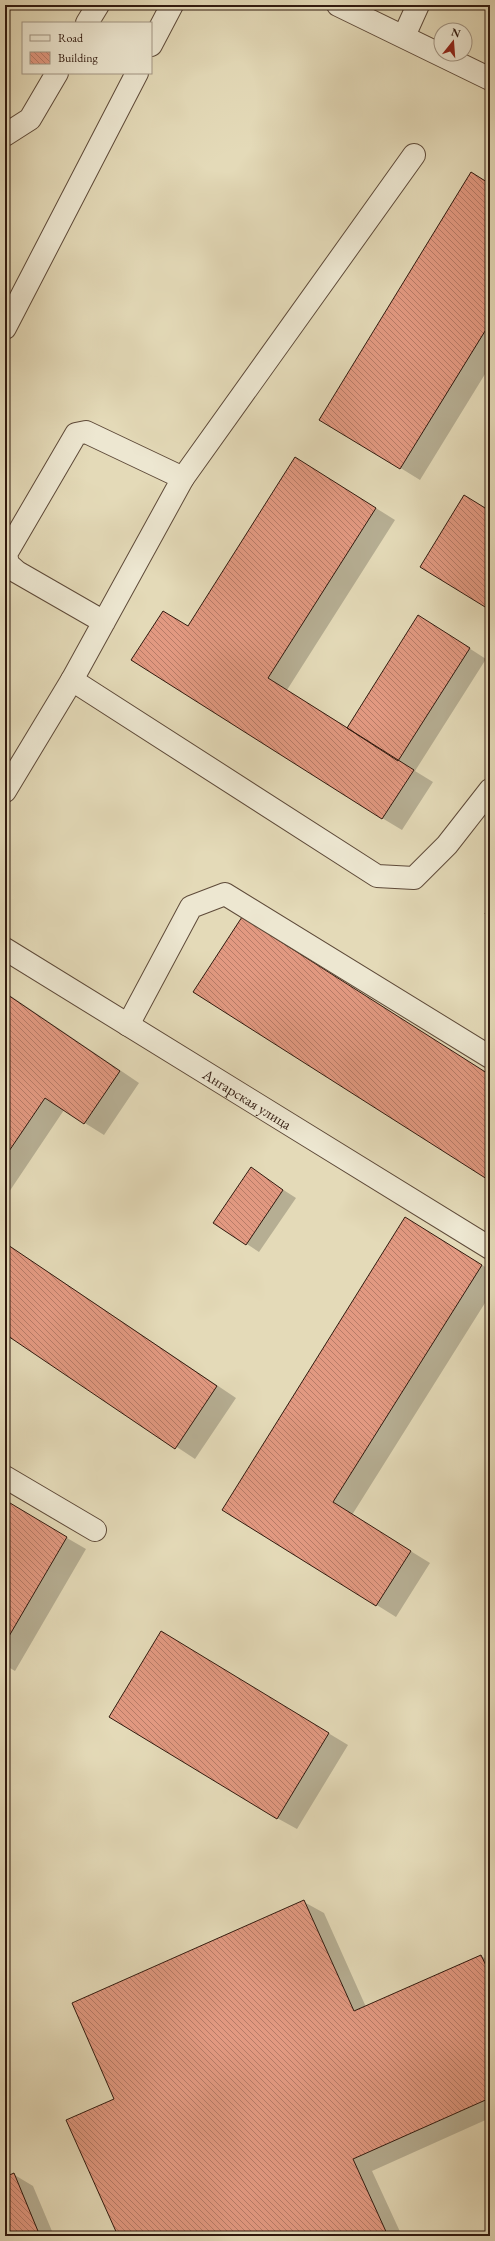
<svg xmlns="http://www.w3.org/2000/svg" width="495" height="2241" font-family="'EB Garamond',serif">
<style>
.shadow{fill:#0003}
.building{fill:url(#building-back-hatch);stroke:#311a0f}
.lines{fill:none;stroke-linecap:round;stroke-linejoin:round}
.minor-casing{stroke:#5e4a39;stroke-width:24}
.minor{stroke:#ede7d1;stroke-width:22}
.labels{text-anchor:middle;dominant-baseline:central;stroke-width:3.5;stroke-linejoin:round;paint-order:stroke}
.street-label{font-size:15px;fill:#311a0f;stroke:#ede7d1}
</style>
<defs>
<pattern id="building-back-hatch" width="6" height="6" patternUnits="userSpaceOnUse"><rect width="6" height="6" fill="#e29981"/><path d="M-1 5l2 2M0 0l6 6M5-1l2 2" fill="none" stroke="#b87c68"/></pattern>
</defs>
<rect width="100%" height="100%" fill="#e4dab8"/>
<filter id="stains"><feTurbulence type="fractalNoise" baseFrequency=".005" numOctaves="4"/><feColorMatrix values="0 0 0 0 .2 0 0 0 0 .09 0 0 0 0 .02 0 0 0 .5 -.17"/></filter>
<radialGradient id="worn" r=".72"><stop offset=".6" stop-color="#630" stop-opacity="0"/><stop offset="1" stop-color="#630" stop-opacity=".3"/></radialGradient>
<!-- shadow -->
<path class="shadow" d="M490 184V366L420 480 321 419Z
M296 458 395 520 287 690 348 728 436 627 486 659 415 771 433 782 402 830 382 818 188 627Z
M5 992 139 1083 104 1135 64 1110 5 1198Z
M251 1169 296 1198 259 1252 215 1223Z
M406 1218 490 1270V1295L352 1515 430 1563 396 1617 223 1509Z
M5 1243 236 1398 195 1459 5 1333Z
M5 1502 86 1549 15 1671 5 1665Z
M181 1644 348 1745 297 1829 277 1818Z
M304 1902 324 1913 366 2007 481 1956 490 1961V2118L372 2171 402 2236H119L115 2100Z
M13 2174 33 2186 54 2236H5V2178Z"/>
<!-- building -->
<path class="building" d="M471 172 490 184V323L400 469 319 420Z
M295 457 376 508 268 678 414 770 382 819 131 660 163 611 188 626Z
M464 495 490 511V610L420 567Z
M418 615 470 648 398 761 347 728Z
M490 905V917L485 914Z
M242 917 490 1075V1181L193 992Z
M5 993 120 1071 84 1124 45 1098 5 1157Z
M251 1167 283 1190 246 1245 213 1223Z
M405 1217 482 1265 333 1502 411 1551 376 1606 222 1510Z
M5 1243 217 1386 175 1449 5 1334Z
M5 1500 67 1537 5 1643Z
M161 1631 329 1733 277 1819 109 1717Z
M304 1900 354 2011 481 1955 490 1974V2098L353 2159 388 2236H118L66 2120 114 2099 72 2003Z
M14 2173 40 2236H5V2177Z"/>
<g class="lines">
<!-- minor casing -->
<g class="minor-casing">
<g id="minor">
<path d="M338 5 490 79"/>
<path d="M87 23 98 5"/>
<path d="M404 36 418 5"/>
<path d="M151 45 172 5"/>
<path d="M5 135 30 119 57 73"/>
<path d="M5 328 137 73"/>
<path d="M183 478 414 155"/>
<path d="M72 680 377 876 414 878 447 845 490 790"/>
<path d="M5 791 72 680 183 478 86 432 76 434 6 554 8 564 17 572 104 622"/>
<path id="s1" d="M5 949 490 1248"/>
<path d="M128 1025 191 907 225 894 490 1057"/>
<path d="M5 1477 95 1530"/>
</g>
</g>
<!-- minor -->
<use href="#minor" class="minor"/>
</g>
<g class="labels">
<!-- street labels -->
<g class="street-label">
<text stroke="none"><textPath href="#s1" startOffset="285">Ангарская улица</textPath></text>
</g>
</g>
<!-- margin -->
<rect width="495" height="2241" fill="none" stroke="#e4dab8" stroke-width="20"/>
<rect x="6" y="6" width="483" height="2229" fill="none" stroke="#311a0f" stroke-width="2"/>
<rect x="10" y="10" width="475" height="2221" fill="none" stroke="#311a0f"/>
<!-- legend -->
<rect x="22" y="22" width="130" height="52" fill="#ede7d1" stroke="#a29583"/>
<rect x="30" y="35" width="20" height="6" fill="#ede7d1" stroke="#a29583"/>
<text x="58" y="42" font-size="12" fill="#311a0f">Road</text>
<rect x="30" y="52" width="20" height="12" fill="url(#building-back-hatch)" stroke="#a29583"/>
<text x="58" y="62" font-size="12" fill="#311a0f">Building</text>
<!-- north arrow -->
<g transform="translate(453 42) rotate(17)"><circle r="19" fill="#ede7d1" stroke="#a29583"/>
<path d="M0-3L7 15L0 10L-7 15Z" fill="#8f2418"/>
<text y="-6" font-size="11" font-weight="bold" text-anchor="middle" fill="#311a0f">N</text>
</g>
<rect width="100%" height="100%" filter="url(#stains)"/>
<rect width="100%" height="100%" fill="url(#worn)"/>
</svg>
